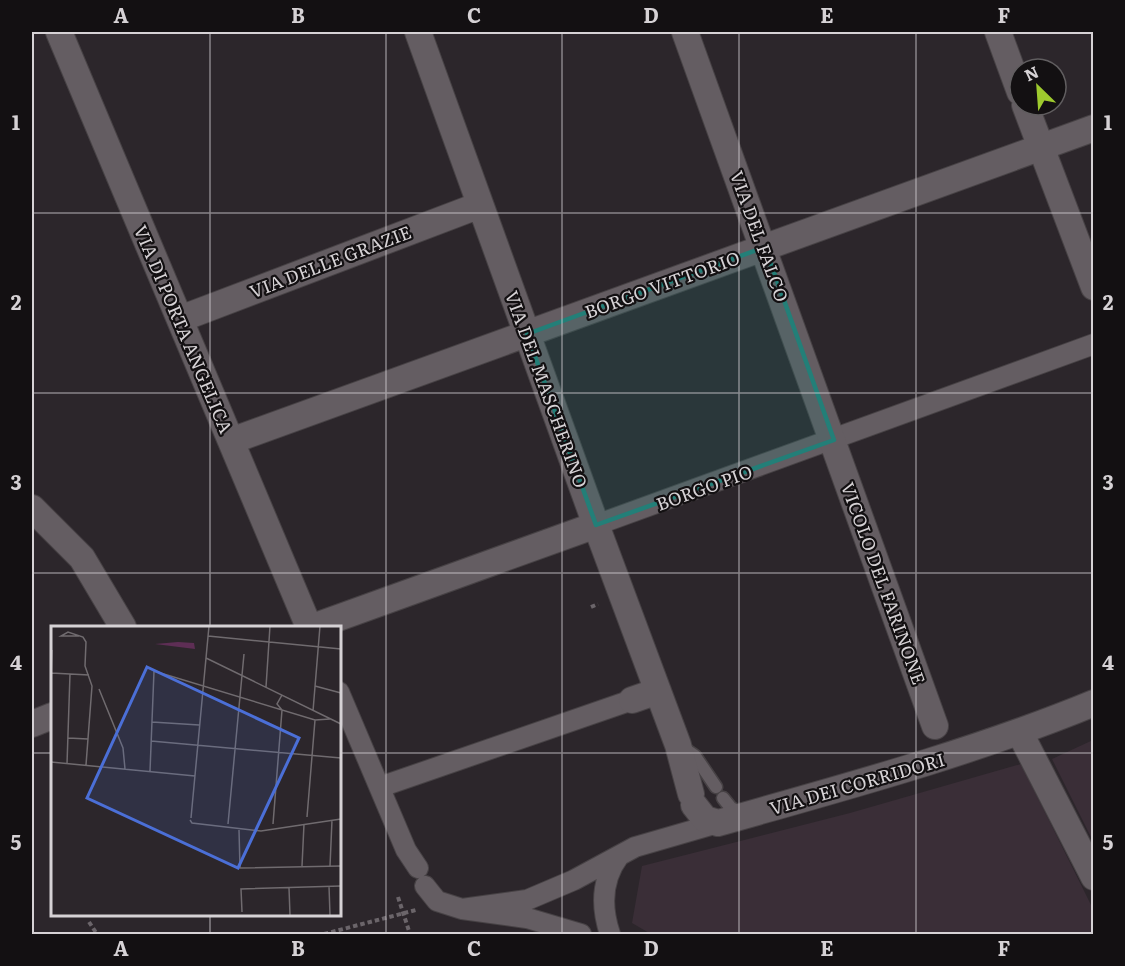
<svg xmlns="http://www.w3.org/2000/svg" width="1125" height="966" font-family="Literata,serif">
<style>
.built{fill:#3a2e37}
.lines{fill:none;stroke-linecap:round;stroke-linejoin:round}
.service-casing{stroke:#474245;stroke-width:15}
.pedestrian-casing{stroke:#474245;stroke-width:22}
.minor-casing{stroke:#474245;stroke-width:28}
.path{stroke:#6b656a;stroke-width:4;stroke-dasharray:4.5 3;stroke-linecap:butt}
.service{stroke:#645d62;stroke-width:12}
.pedestrian{stroke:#645d62;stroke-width:20}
.minor{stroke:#645d62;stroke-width:26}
.marked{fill:#237f78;fill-opacity:0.2;stroke:#237f78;stroke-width:4.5;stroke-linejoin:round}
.grid{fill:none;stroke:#d6d2d5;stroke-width:1.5;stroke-opacity:0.55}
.labels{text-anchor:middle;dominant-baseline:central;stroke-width:4.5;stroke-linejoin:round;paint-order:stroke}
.street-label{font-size:18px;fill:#d6d2d5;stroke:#131012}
.inset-road{fill:none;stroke:#706b6f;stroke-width:1.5}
.view{fill:#4b6fd7;fill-opacity:0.15;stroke:#4b6fd7;stroke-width:3}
.inset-edge{fill:none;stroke:#d6d2d5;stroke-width:3}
.neatline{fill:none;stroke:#d6d2d5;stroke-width:2}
.grid-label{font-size:20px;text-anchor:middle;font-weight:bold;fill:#d6d2d5}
</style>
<rect width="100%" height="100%" fill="#2c262b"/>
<!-- built -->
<path class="built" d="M1093 740V841L1052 759Z
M1021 764 1093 909V934H651L632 923 642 866 850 813Z"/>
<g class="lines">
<!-- service casing -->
<g class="service-casing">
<path id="service" d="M682 747 695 756 716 787
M723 798 731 808 744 814"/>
</g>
<!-- pedestrian casing -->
<g class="pedestrian-casing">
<path id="pedestrian" d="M596 525 1094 344
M339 692 406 850 418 868
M380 787 632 700
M425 886 437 901 462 909 527 918 581 934
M462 909 527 900 574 880 635 847 718 823
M610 934C601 907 601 880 619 856"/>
</g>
<!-- minor casing -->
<g class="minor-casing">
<path id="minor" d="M59 32 309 627
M418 32 596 525 678 745 691 794
M685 32 935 726
M998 32 1020 92
M1025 105 1094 287
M180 319 480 205
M231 441 1094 128
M32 508 82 558 123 627
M313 627 596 525
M632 700 658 691
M32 724 52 716
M1020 733 1094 877
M694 805 705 819 718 823C845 787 972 753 1094 703"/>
</g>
<!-- path -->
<path class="path" d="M591 607 598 604
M398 897 410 934
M89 922 97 934
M324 934 416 910"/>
<!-- service -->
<use href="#service" class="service"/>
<!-- pedestrian -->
<use href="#pedestrian" class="pedestrian"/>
<!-- minor -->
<use href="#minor" class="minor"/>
</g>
<!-- marked area -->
<path class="marked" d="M765 247 834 440 596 525 527 334Z"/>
<!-- grid -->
<path class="grid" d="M210 32V627M386 32V934M562 32V934M739 32V934M916 32V934M32 213H1094M32 393H1094M32 573H1094M32 753H52M339 753H1094M210 914V934"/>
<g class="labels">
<!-- street labels -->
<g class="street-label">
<text transform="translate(760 236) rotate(70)">VIA DEL FALCO</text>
<text transform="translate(330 261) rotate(-21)">VIA DELLE GRAZIE</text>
<text transform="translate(662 284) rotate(-20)">BORGO VITTORIO</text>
<text transform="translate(184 329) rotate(67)">VIA DI PORTA ANGELICA</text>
<text transform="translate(547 389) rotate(70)">VIA DEL MASCHERINO</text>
<text transform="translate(704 487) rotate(-20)">BORGO PIO</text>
<text transform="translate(884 583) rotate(70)">VICOLO DEL FARINONE</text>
<text transform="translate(857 783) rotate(-16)">VIA DEI CORRIDORI</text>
</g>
</g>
<!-- overview -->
<g transform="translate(51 626)">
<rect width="290" height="290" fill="#2c262b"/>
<path d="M127 16 143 17 144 23 104 18Z" fill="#5e2e55"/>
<path class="inset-road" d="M158 0 155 32 290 98M28 10H10L17 6 32 11 35 16 34 40 41 60 35 139M157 10 290 23M0 47 38 49M0 52 1 24M264 60 290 67M215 61 219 0M48 63 72 122 74 143M231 69 226 78 231 84M262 85 269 0M101 96 148 99M17 112 37 113M100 115 290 132M0 136 144 150M16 138 19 48M99 145 103 45 264 94 279 93M256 191 264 94M140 192 155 32M139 194 141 197 210 205 290 193M177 198 193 28M222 198 231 84M188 204 189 242 290 240M251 240 253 198M279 240 281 194M278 260 279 289M238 262 239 289M191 286 190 263 290 260"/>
<path class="view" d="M96 41 248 112 187 242 36 172Z"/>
<rect width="290" height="290" class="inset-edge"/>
</g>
<!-- border -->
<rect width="1125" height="966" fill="none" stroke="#131012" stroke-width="66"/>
<!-- north arrow -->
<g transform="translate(1038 87) rotate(335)"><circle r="28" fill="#131012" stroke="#615e60" stroke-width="1.5"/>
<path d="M0-4.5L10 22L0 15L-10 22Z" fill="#9eca2e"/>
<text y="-9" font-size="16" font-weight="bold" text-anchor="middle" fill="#d6d2d5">N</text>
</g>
<rect x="33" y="33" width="1059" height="900" class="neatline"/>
<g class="grid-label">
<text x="121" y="23">A</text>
<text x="298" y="23">B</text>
<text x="474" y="23">C</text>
<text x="651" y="23">D</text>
<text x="827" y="23">E</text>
<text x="1004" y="23">F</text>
<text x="16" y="130">1</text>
<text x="1108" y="130">1</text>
<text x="16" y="310">2</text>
<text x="1108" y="310">2</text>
<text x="16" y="490">3</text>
<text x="1108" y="490">3</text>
<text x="16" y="670">4</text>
<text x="1108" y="670">4</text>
<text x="16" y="850">5</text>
<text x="1108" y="850">5</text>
<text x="121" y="956">A</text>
<text x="298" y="956">B</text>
<text x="474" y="956">C</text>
<text x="651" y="956">D</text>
<text x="827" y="956">E</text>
<text x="1004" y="956">F</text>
</g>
</svg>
